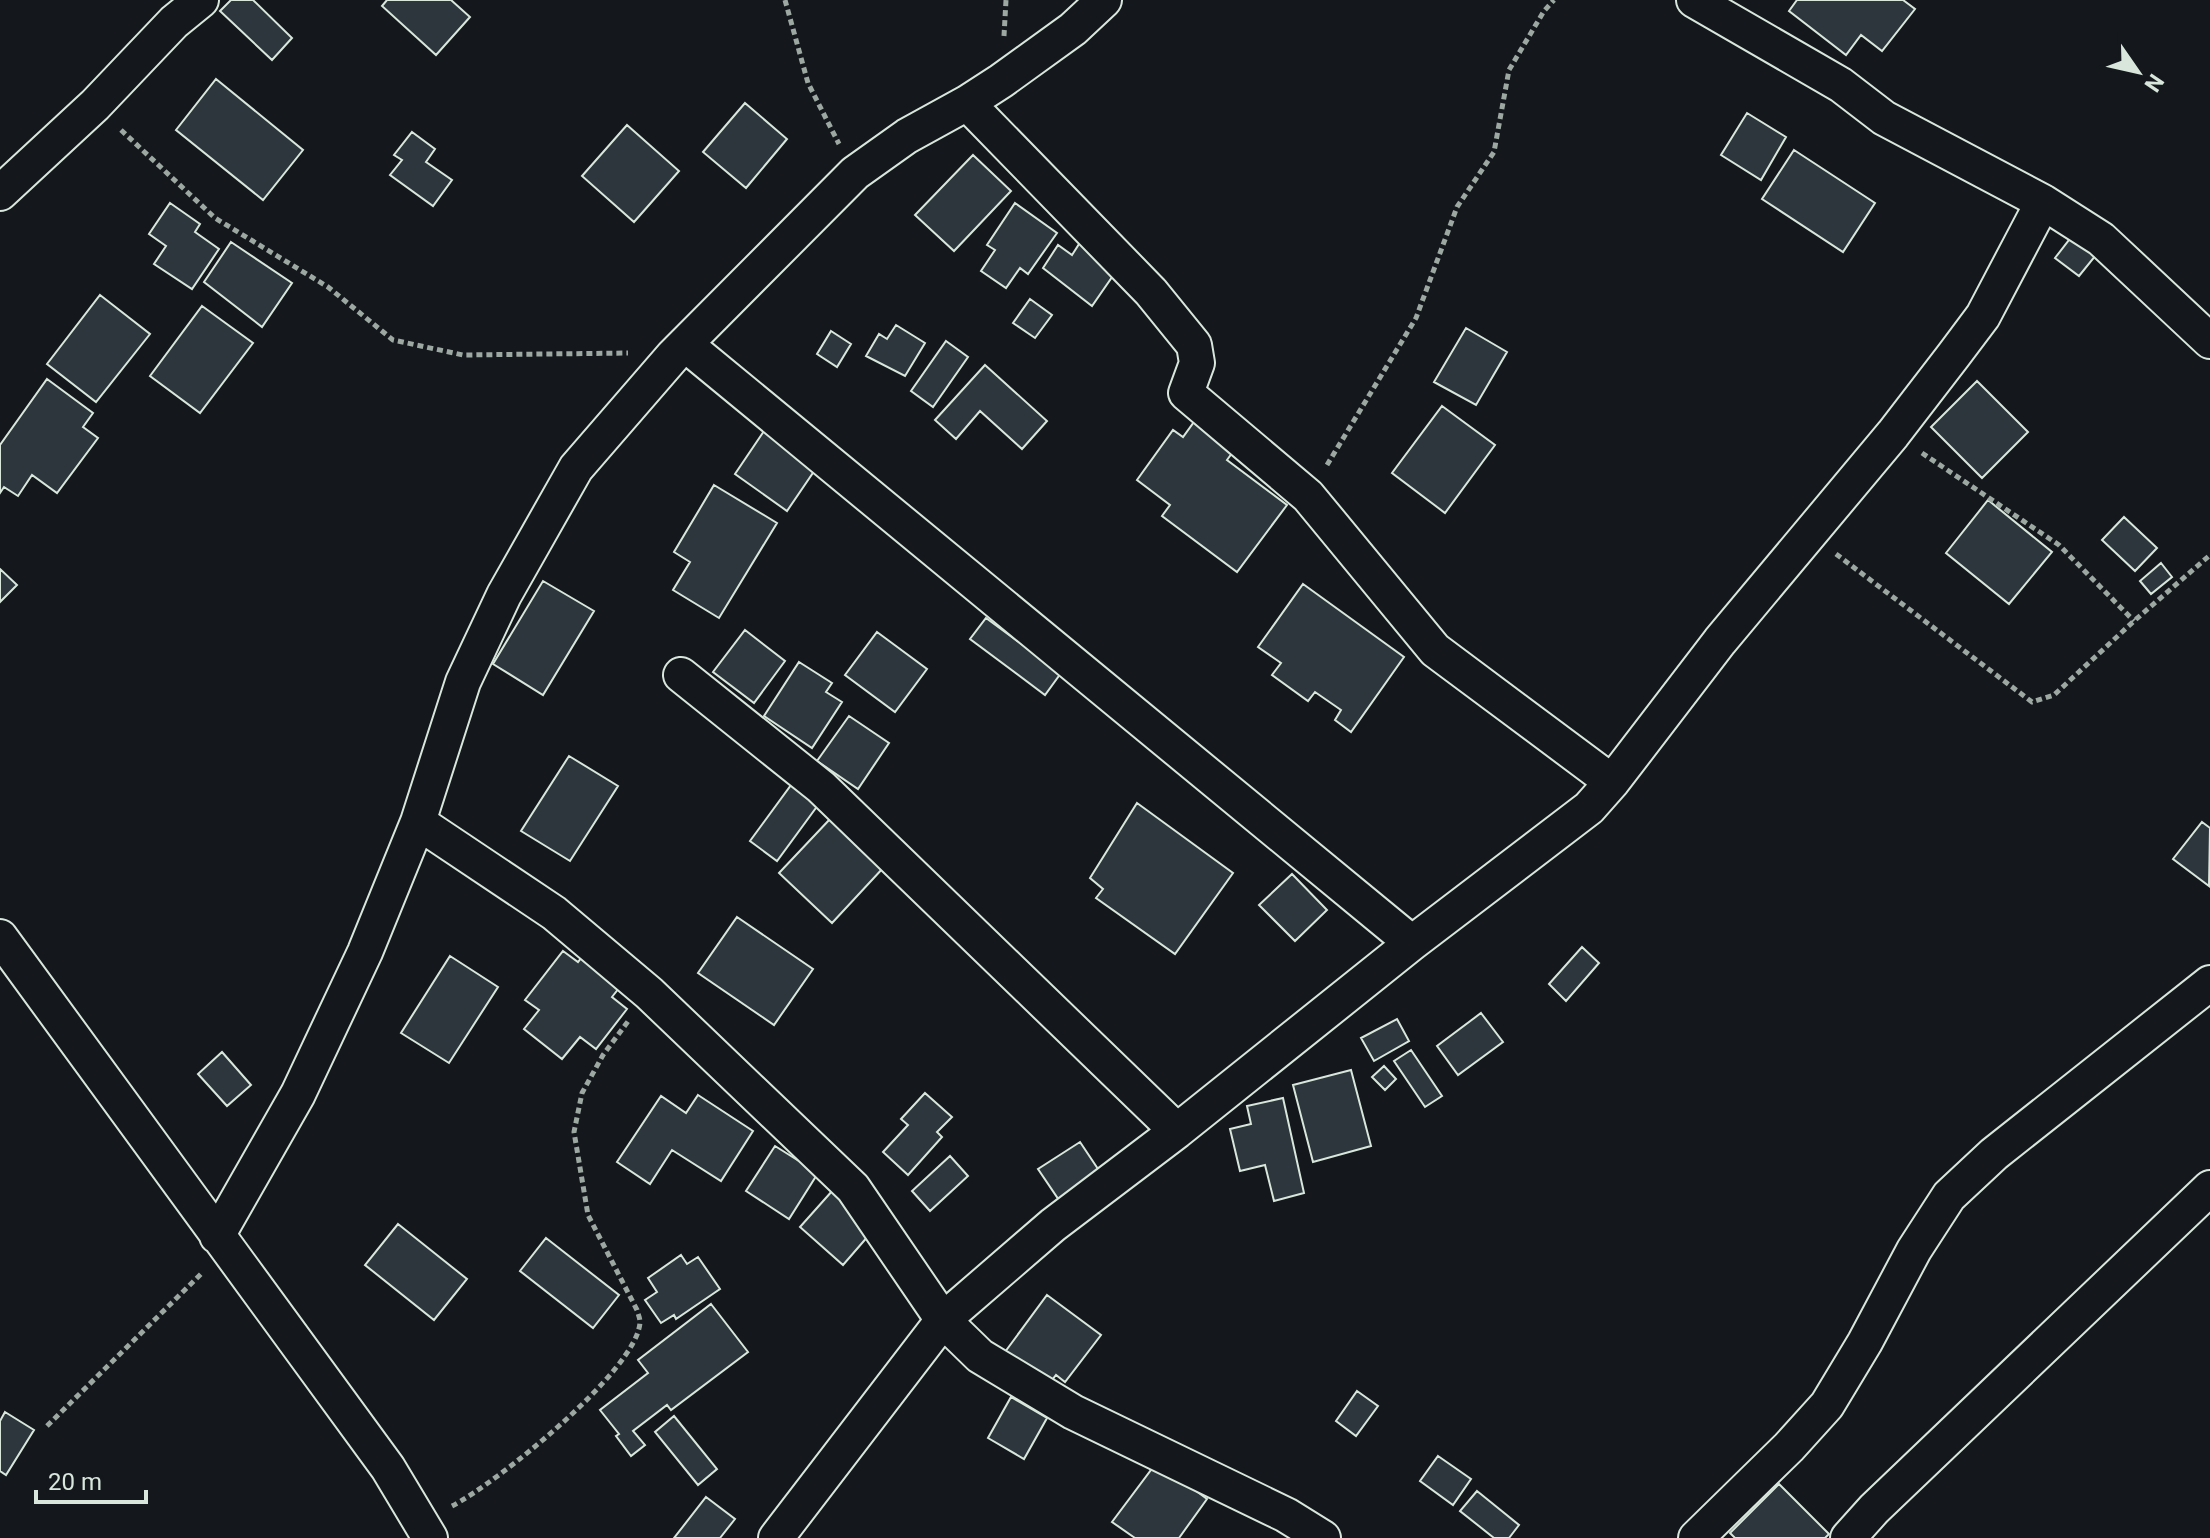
<svg xmlns="http://www.w3.org/2000/svg" width="2210" height="1538" font-family="Roboto,sans-serif">
<style>
.building{fill:#2c363c;stroke:#d8e6dc;stroke-width:2}
.lines{fill:none;stroke-linecap:round;stroke-linejoin:round}
.minor-casing{stroke:#d8e6dc;stroke-width:38}
.path{stroke:#9da8a2;stroke-width:5;stroke-dasharray:6 4;stroke-linecap:butt}
.minor{stroke:#14181c;stroke-width:34}
</style>
<rect width="100%" height="100%" fill="#14181c"/>
<!-- building -->
<path class="building" d="M231 0H253L292 38 272 60 220 11Z
M387 0H451L470 17 436 55 382 6Z
M1797 0H1903L1915 9 1882 51 1861 35 1846 55 1789 11Z
M216 79 303 150 263 200 176 130Z
M745 103 787 139 746 188 703 152Z
M1747 113 1786 137 1761 180 1721 155Z
M627 125 679 171 634 222 582 176Z
M412 132 435 149 426 162 452 180 433 206 390 175 402 160 394 155Z
M1794 150 1875 203 1843 252 1762 199Z
M973 155 1011 191 954 251 915 215Z
M170 203 200 224 195 232 219 249 192 289 154 264 166 246 149 234Z
M1015 203 1057 233 1028 274 1020 268 1006 288 981 271 995 250 987 245Z
M2076 231 2100 250 2079 276 2055 258Z
M1081 241 1119 267 1092 306 1043 268 1058 245 1072 255Z
M231 242 292 283 262 327 204 282Z
M100 295 150 334 96 402 47 364Z
M1030 299 1052 315 1035 338 1013 323Z
M202 306 253 343 200 413 150 376Z
M896 325 925 343 905 376 866 356 879 334 887 339Z
M1466 328 1507 352 1476 405 1434 382Z
M831 331 851 344 837 367 817 354Z
M946 341 968 357 933 407 911 391Z
M985 365 1047 421 1022 449 980 411 956 439 935 420Z
M47 379 93 413 83 427 98 438 57 493 32 475 18 496 4 487 0 493V445Z
M1977 381 2028 432 1982 478 1931 427Z
M1442 406 1495 445 1445 513 1392 473Z
M1199 415 1238 445 1227 460 1287 505 1237 572 1162 516 1170 505 1137 480 1173 430 1183 437Z
M768 425 821 461 787 511 735 474Z
M714 485 777 523 719 618 673 590 690 562 674 552Z
M1988 500 2052 552 2009 604 1946 553Z
M2124 517 2157 548 2135 571 2102 540Z
M2161 563 2172 577 2151 594 2140 581Z
M0 569 17 585 0 602Z
M543 581 594 611 543 695 493 664Z
M1303 584 1404 657 1351 732 1335 720 1341 710 1315 692 1308 701 1272 675 1281 663 1258 647Z
M986 618 1061 673 1045 695 970 639Z
M745 630 785 661 754 703 713 672Z
M877 632 927 669 895 712 845 675Z
M799 662 832 683 826 692 842 702 812 748 764 716Z
M849 716 889 743 858 789 817 761Z
M569 756 618 786 570 861 521 831Z
M794 781 821 801 777 861 750 841Z
M1137 803 1233 873 1175 954 1096 898 1103 889 1090 878Z
M831 818 884 867 832 923 779 873Z
M2202 822 2210 828 2209 886 2173 859Z
M1292 874 1327 910 1295 941 1259 905Z
M737 917 813 969 774 1025 698 973Z
M1582 947 1599 963 1566 1001 1549 984Z
M563 951 578 962 585 953 623 983 612 997 627 1009 596 1049 580 1037 562 1059 524 1029 539 1010 525 1000Z
M450 956 498 987 449 1063 401 1033Z
M1481 1013 1503 1042 1458 1075 1437 1046Z
M1397 1019 1409 1041 1374 1061 1361 1038Z
M1411 1050 1442 1096 1425 1107 1394 1061Z
M222 1052 251 1085 227 1106 198 1074Z
M1384 1066 1396 1079 1385 1090 1372 1077Z
M1351 1070 1371 1146 1313 1162 1293 1085Z
M925 1093 952 1117 937 1132 942 1137 908 1175 883 1152 908 1125 901 1119Z
M698 1095 753 1131 721 1181 672 1150 650 1184 617 1162 661 1096 686 1113Z
M1283 1098 1304 1193 1274 1201 1265 1165 1240 1171 1230 1129 1251 1124 1247 1106Z
M1080 1142 1102 1175 1061 1203 1038 1169Z
M775 1146 818 1173 789 1219 746 1191Z
M950 1156 968 1176 930 1211 912 1191Z
M833 1190 876 1227 843 1265 800 1227Z
M398 1224 467 1279 434 1320 365 1265Z
M546 1238 619 1295 593 1328 520 1271Z
M681 1255 687 1264 698 1257 720 1289 676 1319 674 1315 661 1323 645 1300 657 1292 648 1278Z
M1047 1295 1101 1335 1065 1382 1056 1375 1046 1388 1002 1356Z
M711 1304 748 1352 671 1410 667 1405 633 1431 645 1445 631 1456 616 1436 619 1434 600 1410 648 1373 638 1360Z
M1357 1391 1378 1406 1356 1436 1336 1421Z
M1011 1397 1047 1418 1024 1459 988 1438Z
M5 1412 34 1430 6 1475 0 1471V1421Z
M674 1416 717 1469 698 1485 655 1432Z
M1438 1456 1471 1479 1453 1505 1420 1481Z
M1157 1462 1207 1499 1179 1538H1135L1112 1522Z
M1779 1484 1829 1534 1825 1538H1735L1730 1533Z
M1477 1491 1519 1525 1509 1538H1494L1460 1511Z
M706 1497 735 1519 720 1538H674Z"/>
<g class="lines">
<!-- minor casing -->
<g class="minor-casing">
<path id="minor" d="M1694 0 1841 85 1884 118 2043 202 2101 239 2210 341
M967 103 1151 292 1194 345 1197 363 1186 393 1308 496 1435 650 1612 782
M0 193 95 105 174 22 201 0
M685 344 1412 943
M681 675 821 787 1177 1131
M418 822 554 913 649 993 853 1188 943 1320 980 1356 1073 1412 1286 1515 1323 1538
M0 937 388 1468 430 1538
M217 1236 298 1094 365 952 418 822 463 682 504 595 576 468 673 356 855 173 907 136 967 103 1001 81 1073 29 1104 0
M776 1538 943 1320 1053 1225 1177 1131 1412 943 1589 808 1612 782 1720 641 1893 434 1953 356 1983 316 2043 202
M1696 1538 1789 1447 1827 1405 1865 1342 1914 1250 1949 1196 1994 1154 2210 983
M1848 1538 1874 1509 2210 1188"/>
</g>
<!-- path -->
<path class="path" d="M785 0 808 83 839 144
M1004 36 1006 0
M121 130 215 218 328 287 393 340 463 355 628 353
M1922 453 2059 545 2134 621
M1327 465 1416 318 1457 207 1494 152 1509 70 1544 11 1554 0
M1836 554 2032 702 2054 695 2134 621 2210 555
M47 1426 203 1272
M452 1506C495 1484 638 1370 640 1322 640 1318 638 1314 637 1310L588 1215 574 1132 582 1093 603 1055 629 1020"/>
<!-- minor -->
<use href="#minor" class="minor"/>
</g>
<!-- north arrow -->
<g transform="translate(2138 72) rotate(124)" stroke="#14181c" stroke-width="6" paint-order="stroke">
<path d="M0-6L14 30L0 20L-14 30Z" fill="#d8e6dc"/>
<text y="-12" font-size="22" font-weight="bold" text-anchor="middle" fill="#d8e6dc">N</text>
</g>
<!-- scale -->
<path d="M36 1490v12h110v-12" fill="none" stroke="#d8e6dc" stroke-width="4"/>
<text x="48" y="1490" font-size="24" fill="#d8e6dc" stroke="#14181c" stroke-width="6" paint-order="stroke">20 m</text>
</svg>
